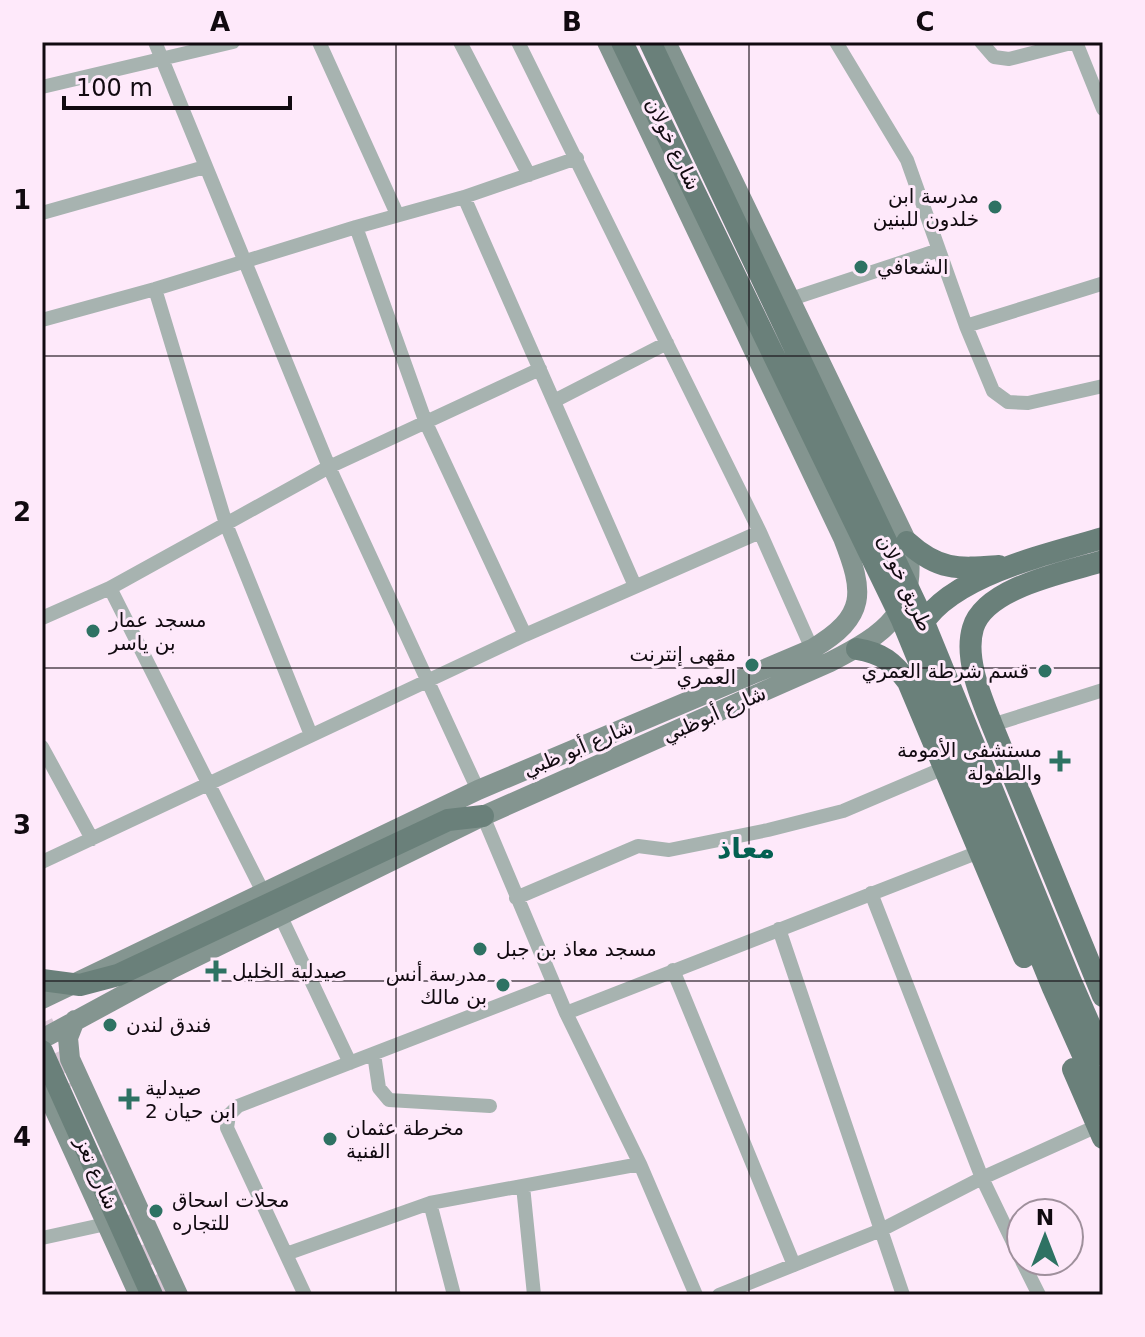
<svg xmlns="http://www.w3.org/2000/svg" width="1145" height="1337" font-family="'DejaVu Sans',Vazirmatn,sans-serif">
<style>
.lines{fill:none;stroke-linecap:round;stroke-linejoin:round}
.primary-tunnel{stroke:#dac8d7;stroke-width:22;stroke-dasharray:22 11;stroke-linecap:butt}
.minor{stroke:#a7b3b0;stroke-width:14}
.secondary{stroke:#849590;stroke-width:20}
.primary{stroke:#6a807a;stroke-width:22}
.grid{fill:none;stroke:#110a10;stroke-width:2;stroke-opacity:0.55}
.poi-dot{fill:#2e7263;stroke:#fee9fa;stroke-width:3}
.labels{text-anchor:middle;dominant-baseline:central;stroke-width:6;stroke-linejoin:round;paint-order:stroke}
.street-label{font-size:20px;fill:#110a10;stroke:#fee9fa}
.poi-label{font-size:20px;fill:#110a10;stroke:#fee9fa;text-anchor:start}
.district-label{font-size:28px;font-weight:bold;fill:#046051;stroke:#fee9fa}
.neatline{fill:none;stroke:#110a10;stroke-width:3}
.grid-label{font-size:26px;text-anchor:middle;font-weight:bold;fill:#110a10}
</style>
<rect width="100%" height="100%" fill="#fee9fa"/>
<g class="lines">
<!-- primary-tunnel -->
<path class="primary-tunnel" d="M42 1023 72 1086
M103 1154 166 1295"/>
<!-- minor -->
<path class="minor" d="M155 42 329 467 478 790
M319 42 397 214
M460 42 529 175
M518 42 760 532 812 649
M836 42 907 160 966 326 993 391 1008 402 1028 403 1103 386
M981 42 994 57 1009 59 1075 42
M1076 42 1103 109
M42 87 233 42
M464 197 635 586
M42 213 205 167
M356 227 426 423 525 635
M155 289 226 524 311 735
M791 299 939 250
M42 320 155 289 356 227 464 197 577 158
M966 326 1101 284
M554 401 667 343
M110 588 263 892
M42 618 110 588 329 467 540 369
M992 725 1103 690
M42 747 92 839
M483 816 566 1013 979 852
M42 862 525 635 760 532
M871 893 982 1178 1097 1126
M516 898 638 846 669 850 768 830 843 811 944 768
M280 915 350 1063
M779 929 903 1295
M673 970 794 1265
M566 1013 640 1164 696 1295
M374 1054 379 1088 389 1100 490 1106
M523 1186 534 1295
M430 1203 454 1295
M42 1238 106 1224
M286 1254 430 1203 640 1164
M1022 1261 1039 1295
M305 1295 227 1128 229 1115 238 1106 554 984
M719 1295 881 1230 982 1178 1021 1259"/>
<!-- secondary -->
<path class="secondary" d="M42 999 478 790 812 649C868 616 864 592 843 538L607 42
M75 1020 68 1038 70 1059 178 1295
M42 1039 173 968 483 816 830 662C885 634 920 611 907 542L666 42
M42 1082 139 1295"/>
<!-- primary -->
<path class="primary" d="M622 42 902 620 1053 988 1103 1100
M650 42 920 613 1071 982 1103 1055
M907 542C939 571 958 569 999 566
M1103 561C1067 572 985 587 973 628 964 658 981 697 992 725L1103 996
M917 634C941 577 1049 554 1103 538
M857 649C882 653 893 662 908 682L1024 957
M42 980 80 985 118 975 448 820 483 816
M42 1051 152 1295
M1073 1069 1103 1138"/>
</g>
<!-- grid -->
<path class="grid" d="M396 42V1295M749 42V1295M42 356H1103M42 668H1103M42 981H1103"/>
<!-- markers -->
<g class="poi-dot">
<circle cx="995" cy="207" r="8"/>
<circle cx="861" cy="267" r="8"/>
<circle cx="93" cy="631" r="8"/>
<circle cx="752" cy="665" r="8"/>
<circle cx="1045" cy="671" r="8"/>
<path d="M1056 749h8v8h8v8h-8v8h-8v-8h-8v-8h8z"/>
<circle cx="480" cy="949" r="8"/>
<path d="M212 959h8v8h8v8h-8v8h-8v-8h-8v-8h8z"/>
<circle cx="503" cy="985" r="8"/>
<circle cx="110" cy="1025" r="8"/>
<path d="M125 1087h8v8h8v8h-8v8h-8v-8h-8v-8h8z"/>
<circle cx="330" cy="1139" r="8"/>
<circle cx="156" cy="1211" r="8"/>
</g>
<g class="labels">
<!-- street labels -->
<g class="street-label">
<text transform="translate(673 144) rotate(64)">شارع خولان</text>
<text transform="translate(905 583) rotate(65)">طريق خولان</text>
<text transform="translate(714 714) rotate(-24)">شارع أبوظبي</text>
<text transform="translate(578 748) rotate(-23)">شارع أبو ظبي</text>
<text transform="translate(97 1173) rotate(66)">شارع تعز</text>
</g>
<!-- poi labels -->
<g class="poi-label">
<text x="979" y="196" text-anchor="end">مدرسة ابن<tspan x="979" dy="23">خلدون للبنين</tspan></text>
<text x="877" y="267">الشعافي</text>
<text x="109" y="620">مسجد عمار<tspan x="109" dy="23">بن ياسر</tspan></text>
<text x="736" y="654" text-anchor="end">مقهى إنترنت<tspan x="736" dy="23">العمري</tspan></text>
<text x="1029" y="671" text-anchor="end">قسم شرطة العمري</text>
<text x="1042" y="750" text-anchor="end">مستشفى الأمومة<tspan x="1042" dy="23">والطفولة</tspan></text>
<text x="496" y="949">مسجد معاذ بن جبل</text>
<text x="232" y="971">صيدلية الخليل</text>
<text x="487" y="974" text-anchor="end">مدرسة أنس<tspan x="487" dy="23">بن مالك</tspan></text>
<text x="126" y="1025">فندق لندن</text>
<text x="145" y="1088">صيدلية<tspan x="145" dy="23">ابن حيان 2</tspan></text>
<text x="346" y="1128">مخرطة عثمان<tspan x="346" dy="23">الفنية</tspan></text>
<text x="172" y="1200">محلات اسحاق<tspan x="172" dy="23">للتجاره</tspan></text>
</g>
<!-- district labels -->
<g class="district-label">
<text x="746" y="848">معاذ</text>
</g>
</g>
<!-- border -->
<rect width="1145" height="1337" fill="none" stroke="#fee9fa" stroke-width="88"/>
<!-- north arrow -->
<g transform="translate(1045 1237)"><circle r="38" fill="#fee9fa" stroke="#9f909c" stroke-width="2"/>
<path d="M0-6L14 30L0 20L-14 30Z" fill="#2e7263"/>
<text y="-12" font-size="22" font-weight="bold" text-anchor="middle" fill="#110a10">N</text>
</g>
<!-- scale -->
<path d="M64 96v12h226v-12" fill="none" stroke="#110a10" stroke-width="4"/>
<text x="76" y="96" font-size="24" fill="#110a10" stroke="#fee9fa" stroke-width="6" paint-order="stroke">100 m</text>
<rect x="44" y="44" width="1057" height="1249" class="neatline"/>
<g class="grid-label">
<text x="220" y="31">A</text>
<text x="572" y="31">B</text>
<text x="925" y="31">C</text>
<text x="22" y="209">1</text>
<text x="22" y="521">2</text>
<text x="22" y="834">3</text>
<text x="22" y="1146">4</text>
</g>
</svg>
